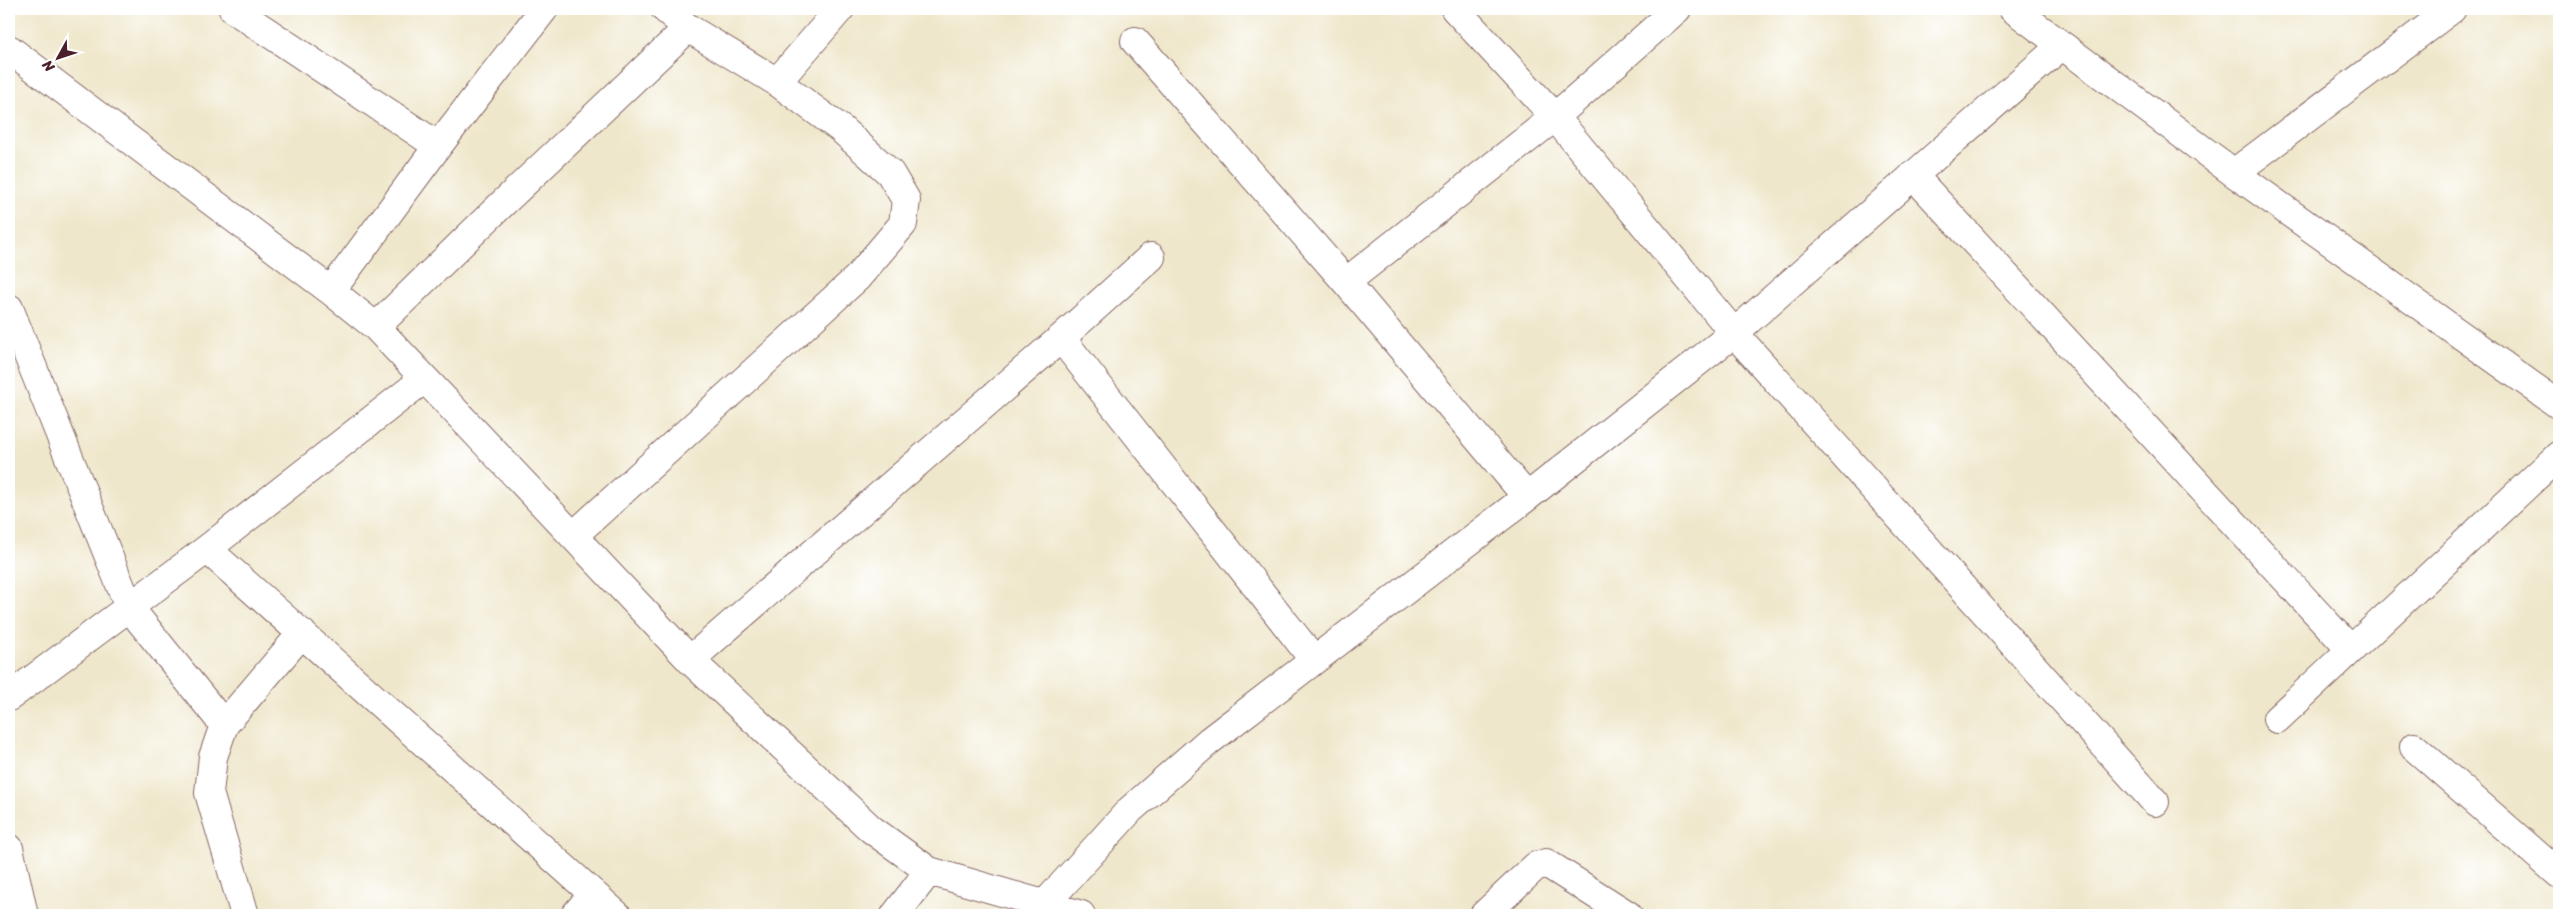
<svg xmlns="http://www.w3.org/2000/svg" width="2568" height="924" font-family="Sriracha,sans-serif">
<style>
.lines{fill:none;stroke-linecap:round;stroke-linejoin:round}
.minor-casing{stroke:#846563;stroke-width:30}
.minor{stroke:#fff;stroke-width:28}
</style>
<rect width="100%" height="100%" fill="#fff"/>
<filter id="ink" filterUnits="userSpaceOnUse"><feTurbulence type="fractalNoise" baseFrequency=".02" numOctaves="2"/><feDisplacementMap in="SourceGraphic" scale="10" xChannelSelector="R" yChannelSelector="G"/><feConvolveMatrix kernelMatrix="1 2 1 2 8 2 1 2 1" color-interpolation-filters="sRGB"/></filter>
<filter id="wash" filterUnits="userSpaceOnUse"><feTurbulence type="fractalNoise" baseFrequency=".0096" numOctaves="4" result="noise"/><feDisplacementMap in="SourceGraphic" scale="20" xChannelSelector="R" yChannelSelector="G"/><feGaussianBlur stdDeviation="1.12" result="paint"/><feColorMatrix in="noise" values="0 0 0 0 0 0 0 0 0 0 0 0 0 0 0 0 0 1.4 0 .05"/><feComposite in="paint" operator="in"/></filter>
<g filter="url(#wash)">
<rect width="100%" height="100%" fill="#efe7cb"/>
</g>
<g filter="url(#ink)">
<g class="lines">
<!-- minor casing -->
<g class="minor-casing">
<path id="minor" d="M233 9 438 146
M1455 9 1555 117 1734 333 2155 802
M2013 9 2234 173 2559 405
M1135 41 1346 282 1527 497
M9 49 331 291 376 327 690 660 871 829 929 871 1081 915
M777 82 840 9
M2234 173 2452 9
M1913 175 2351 650
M1346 282 1555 117 1677 9
M331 291 438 146 544 9
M9 308 129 607 224 725
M376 327 501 205 688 28
M1061 338 1314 660
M573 536 857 278 903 224 906 200 890 173 841 129 777 82 688 28 665 9
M207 549 617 915
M690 660 1061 338 1151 257
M9 697 207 549 424 379
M2277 719 2559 455
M2414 747 2559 874
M9 848 24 915
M1044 905 1130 810 1209 741 1527 497 1734 333 2061 46
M245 915 209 793 213 757 224 725 302 633
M575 915 592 895
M895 915 929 871
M1484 915 1536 866 1546 863 1628 915"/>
</g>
<!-- minor -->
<use href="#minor" class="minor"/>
</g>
</g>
<!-- margin -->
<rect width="2568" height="924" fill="none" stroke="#fff" stroke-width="30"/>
<!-- north arrow -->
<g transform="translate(58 58) rotate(230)" stroke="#ffffff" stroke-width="4" paint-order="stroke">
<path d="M0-4L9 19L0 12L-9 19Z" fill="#4a1f2b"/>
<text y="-8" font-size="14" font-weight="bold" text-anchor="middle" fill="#4a1f2b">N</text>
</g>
</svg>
